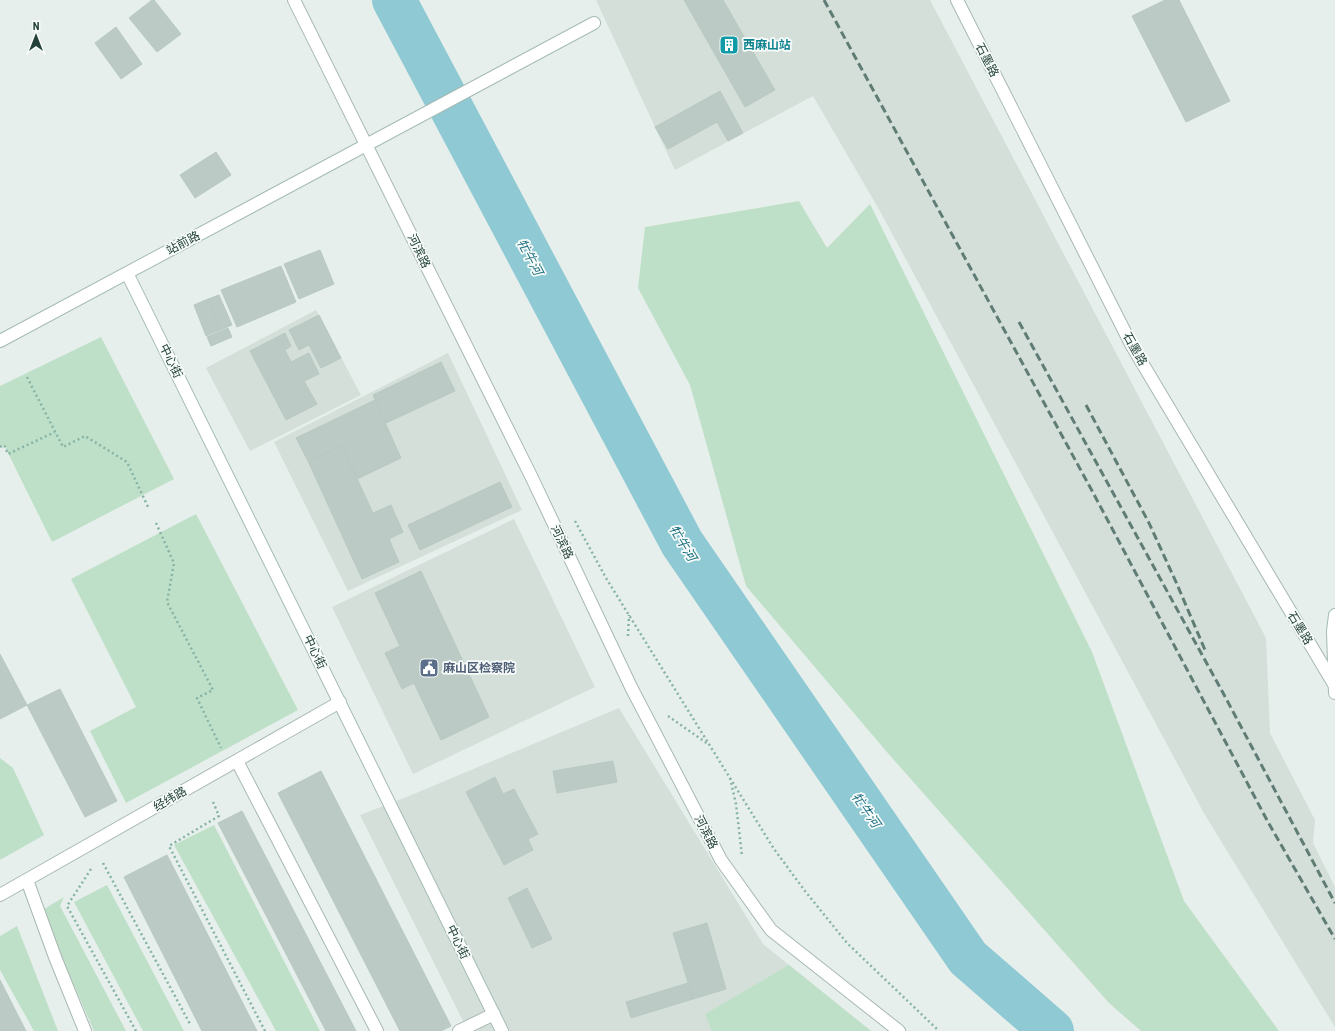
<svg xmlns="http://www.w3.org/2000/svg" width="1335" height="1031" font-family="'Roboto Condensed','Noto Sans SC',sans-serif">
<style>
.built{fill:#d4dfda}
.green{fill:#bfe0c8}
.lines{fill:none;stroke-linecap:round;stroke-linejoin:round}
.river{stroke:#8ec9d4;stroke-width:44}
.building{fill:#bbcac4;stroke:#b8c9c2}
.lane-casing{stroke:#a8b8b2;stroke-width:14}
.street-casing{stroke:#a8b8b2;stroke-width:14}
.secondary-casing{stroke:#a4bbb3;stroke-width:14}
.path{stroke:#86b3a5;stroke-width:2.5;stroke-dasharray:2 3;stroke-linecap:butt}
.lane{stroke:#fff;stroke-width:12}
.street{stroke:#fff;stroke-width:12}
.secondary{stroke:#fff;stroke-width:12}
.rail{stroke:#5f7d75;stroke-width:3;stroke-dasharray:8 4;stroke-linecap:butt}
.labels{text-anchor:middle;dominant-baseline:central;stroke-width:3.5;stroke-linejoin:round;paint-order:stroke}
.culture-label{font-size:12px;font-weight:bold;fill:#0d838f;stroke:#f7fbf9;text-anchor:start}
.street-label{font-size:12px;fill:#24423a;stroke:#f7fbf9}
.service-label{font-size:12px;font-weight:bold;fill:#4e5e75;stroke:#f7fbf9;text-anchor:start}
.water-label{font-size:13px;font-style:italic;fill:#1c6f80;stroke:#f7fbf9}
</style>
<rect width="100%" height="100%" fill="#e6efeb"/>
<!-- built -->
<path class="built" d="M596 0H930L1266 638 1270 733 1315 820 1313 843 1335 887V1027L1205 815 881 213 813 96 675 170Z
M316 310 361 395 250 451 206 368Z
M448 353 522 510 348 591 274 442Z
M514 519 595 687 413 774 332 607Z
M619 708 763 944 871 1031H468L360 815 409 796Z"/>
<!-- green -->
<path class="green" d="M799 201 827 248 870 204 1092 652 1184 901 1279 1031H1141L1109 1003 886 751 746 586 690 385 638 288 645 227Z
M101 337 174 479 52 542 4 445 0 447V386Z
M196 514 298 710 126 803 90 731 136 707 71 579Z
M0 758 13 768 44 835 0 860Z
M214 825 320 1031H276L174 845Z
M107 885 184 1031H143L74 902Z
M64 897 60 906 126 1031H94L59 951 44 909Z
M17 926 58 1031H34L0 970V936Z
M789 965 871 1031H712L705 1014Z"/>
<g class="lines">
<!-- river -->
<path class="river" d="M394 0 682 543 968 958 1052 1031"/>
</g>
<!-- building -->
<path class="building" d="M152 0H154L181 34 157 52 129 18Z
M684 0H723L775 90 745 107Z
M1165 0H1179L1230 101 1186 122 1132 16Z
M116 27 142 64 121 79 95 43Z
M720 91 743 133 728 141 717 122 668 149 655 127Z
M216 152 231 175 195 198 180 175Z
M320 250 334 284 299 299 284 264Z
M281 266 296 302 237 327 221 290Z
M219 295 232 325 220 330 208 299Z
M208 299 220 330 206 336 194 305Z
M319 315 341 358 321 368 309 345 299 350 289 330Z
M228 328 232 337 211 346 207 337Z
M285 333 291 346 285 350 291 362 309 353 319 374 304 381 317 404 286 420 250 351Z
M441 362 455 391 386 423 373 395Z
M375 400 401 458 357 479 342 446 308 461 296 438Z
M342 446 373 513 391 505 403 532 389 539 399 562 362 579 308 461Z
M500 482 512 507 420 550 408 525Z
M421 571 489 717 441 740 414 683 402 689 385 653 400 646 375 593Z
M0 654 27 705 0 719Z
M60 689 117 801 85 817 27 705Z
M613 761 617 782 557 793 553 771Z
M321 771 451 1026 441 1031H400L278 793Z
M495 777 503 794 514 789 538 834 528 839 533 850 504 865 466 792Z
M242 811 356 1031H326L218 823Z
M167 855 257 1031H202L124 877Z
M527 888 552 939 532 948 508 898Z
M707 923 726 989 693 999 673 933Z
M0 980 26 1031H0Z
M688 983 693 999 631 1018 626 1002Z"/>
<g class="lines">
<!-- lane casing -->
<g class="lane-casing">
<path id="lane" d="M237 761 377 1031
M459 1031 494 1014"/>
</g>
<!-- street casing -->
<g class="street-casing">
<path id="street" d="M294 0 532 478 631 687 721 860 771 930 899 1031
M957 0 1132 346 1335 686
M27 880 55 957 85 1031
M0 895 340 702"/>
</g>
<!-- secondary casing -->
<g class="secondary-casing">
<path id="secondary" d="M127 273 502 1031
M0 341 594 23
M1335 615 1333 631 1335 693"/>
</g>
<!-- path -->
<path class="path" d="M27 377 63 447 85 436 127 462 148 507
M0 447 4 445 8 454 55 432
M575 521 606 578 774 849 805 891 847 943 939 1031
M156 523 174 563 167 602 213 690 197 698 221 748
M628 636 629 615
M668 716 708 744
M730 778 736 804 742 856
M213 802 219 816 169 846 265 1031
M103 863 190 1024
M91 869 67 906 136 1031"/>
<!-- lane -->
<use href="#lane" class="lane"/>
<!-- street -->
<use href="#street" class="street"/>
<!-- secondary -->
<use href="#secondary" class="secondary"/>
<!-- rail -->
<path class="rail" d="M824 0 1090 487 1268 822 1335 939
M1019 322 1222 691 1335 903
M1086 405 1149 523 1176 582 1205 650"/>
</g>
<!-- icons -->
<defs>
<g id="building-square" transform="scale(1)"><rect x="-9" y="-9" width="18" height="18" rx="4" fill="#0f9aa8" stroke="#f7fbf9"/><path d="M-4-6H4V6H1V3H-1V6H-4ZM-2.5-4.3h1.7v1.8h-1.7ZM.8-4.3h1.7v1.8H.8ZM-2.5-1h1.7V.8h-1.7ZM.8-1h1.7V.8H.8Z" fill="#fff"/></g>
<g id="civic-square" transform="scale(1)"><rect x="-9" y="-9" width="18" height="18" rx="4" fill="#5c6f8a" stroke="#f7fbf9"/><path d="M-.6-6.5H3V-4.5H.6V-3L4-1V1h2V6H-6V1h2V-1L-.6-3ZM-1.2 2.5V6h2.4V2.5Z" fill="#fff"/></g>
</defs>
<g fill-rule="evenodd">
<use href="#building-square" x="729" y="45"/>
<use href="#civic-square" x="429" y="668"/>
</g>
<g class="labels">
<!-- culture labels -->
<g class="culture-label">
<text x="743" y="45">西麻山站</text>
</g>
<!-- street labels -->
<g class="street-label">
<text transform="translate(987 60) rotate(63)">石墨路</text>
<text transform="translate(183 243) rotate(-28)">站前路</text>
<text transform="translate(419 251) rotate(64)">河滨路</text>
<text transform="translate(1135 349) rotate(61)">石墨路</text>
<text transform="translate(171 361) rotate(64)">中心街</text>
<text transform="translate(562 542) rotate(65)">河滨路</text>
<text transform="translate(1300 628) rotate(59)">石墨路</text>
<text transform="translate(315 652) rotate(64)">中心街</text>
<text transform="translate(170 799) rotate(-30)">经纬路</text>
<text transform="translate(706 832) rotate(63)">河滨路</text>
<text transform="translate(458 942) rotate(64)">中心街</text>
</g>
<!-- service labels -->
<g class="service-label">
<text x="443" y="668">麻山区检察院</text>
</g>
<!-- water labels -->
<g class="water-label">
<text transform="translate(530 257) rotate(62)">牤牛河</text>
<text transform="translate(683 543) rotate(59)">牤牛河</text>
<text transform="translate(866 810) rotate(55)">牤牛河</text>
</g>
</g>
<!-- north arrow -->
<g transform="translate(36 36)" stroke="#f7fbf9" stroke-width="3" paint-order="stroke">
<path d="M0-3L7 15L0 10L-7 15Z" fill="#24423a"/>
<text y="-6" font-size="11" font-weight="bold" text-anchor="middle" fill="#24423a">N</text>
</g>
</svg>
